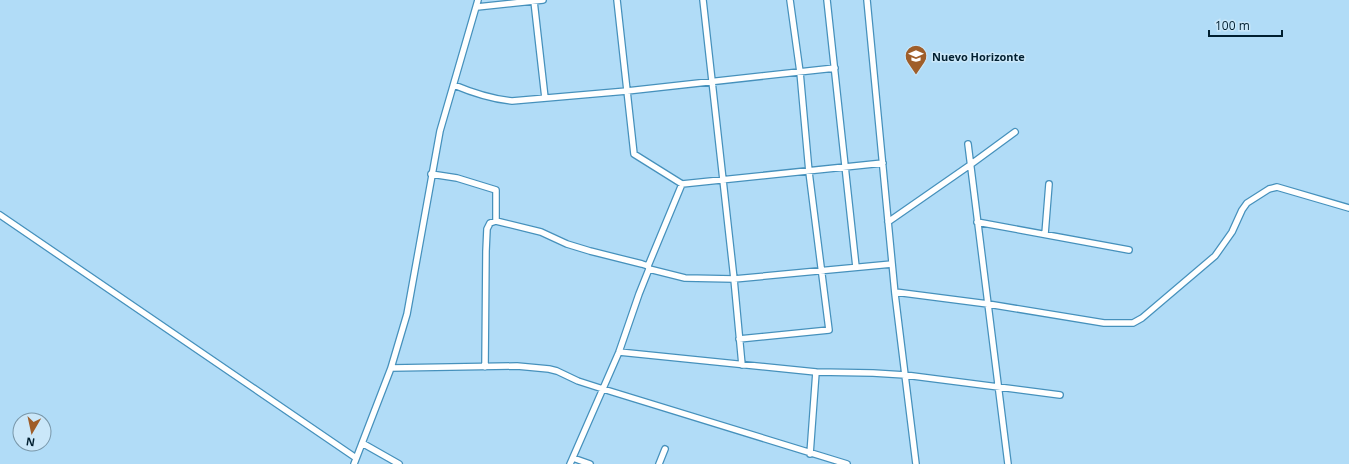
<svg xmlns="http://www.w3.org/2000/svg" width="1349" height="464" font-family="'Open Sans',sans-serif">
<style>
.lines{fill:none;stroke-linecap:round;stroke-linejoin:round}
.minor-casing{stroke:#4691bc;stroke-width:8}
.minor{stroke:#fff;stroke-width:5.5}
.labels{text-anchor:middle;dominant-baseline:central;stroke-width:3;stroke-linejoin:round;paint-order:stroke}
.poi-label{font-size:11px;font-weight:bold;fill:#001f30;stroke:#cae7f9;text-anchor:start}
</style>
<rect width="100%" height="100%" fill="#b1dcf7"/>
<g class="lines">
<!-- minor casing -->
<g class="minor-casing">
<path id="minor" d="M617 0 634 154 682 184 883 163
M703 0 734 279 742 365
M827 0 856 267
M867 0 895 294 916 464
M534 1 545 98
M477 7 543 0
M454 85C473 93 491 99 512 101L627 91 835 68
M968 144 1008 464
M431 174 457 178 496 190V221L541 232 567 244 590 251 642 264 648 266 649 269 639 294 619 352 570 464
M0 215 356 458
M888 222 970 165 1015 132
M977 222 1129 250
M1045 234 1049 184
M648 266 682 184
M649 269 685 278 734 279 892 264
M895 292 988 304 1104 323H1133L1142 318 1215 256 1232 232 1242 210 1247 203 1269 189 1277 187 1349 208
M739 339 829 330 809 172 800 72 790 0
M619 352 816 372 810 454
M485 367 486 251 487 229 490 223 496 221
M391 368 517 366 549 369 557 371 578 381 603 389 847 464
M816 372 873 373 905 375 1060 395
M362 443 399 464
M573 458 590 464
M354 464 391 368 407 314 440 131 478 0
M659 464 665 449"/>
</g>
<!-- minor -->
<use href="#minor" class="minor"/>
</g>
<!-- icons -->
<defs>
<g id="school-pin" transform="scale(1.15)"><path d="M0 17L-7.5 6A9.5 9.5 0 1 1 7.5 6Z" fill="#9f5e2a" stroke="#cae7f9"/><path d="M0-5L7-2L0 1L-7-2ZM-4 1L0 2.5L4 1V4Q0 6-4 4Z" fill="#fff"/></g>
</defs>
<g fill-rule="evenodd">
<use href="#school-pin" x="916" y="56"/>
</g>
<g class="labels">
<!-- poi labels -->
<g class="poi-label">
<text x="932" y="56">Nuevo Horizonte</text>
</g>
</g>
<!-- north arrow -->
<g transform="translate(32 432) rotate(189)"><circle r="19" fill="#cae7f9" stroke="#7997a9"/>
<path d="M0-3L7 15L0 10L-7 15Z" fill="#9f5e2a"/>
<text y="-6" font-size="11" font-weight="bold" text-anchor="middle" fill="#001f30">N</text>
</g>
<!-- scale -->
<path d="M1209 30v6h73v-6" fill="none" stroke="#001f30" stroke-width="2"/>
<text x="1215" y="30" font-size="12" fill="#001f30" stroke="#cae7f9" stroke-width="3" paint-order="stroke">100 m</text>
</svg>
